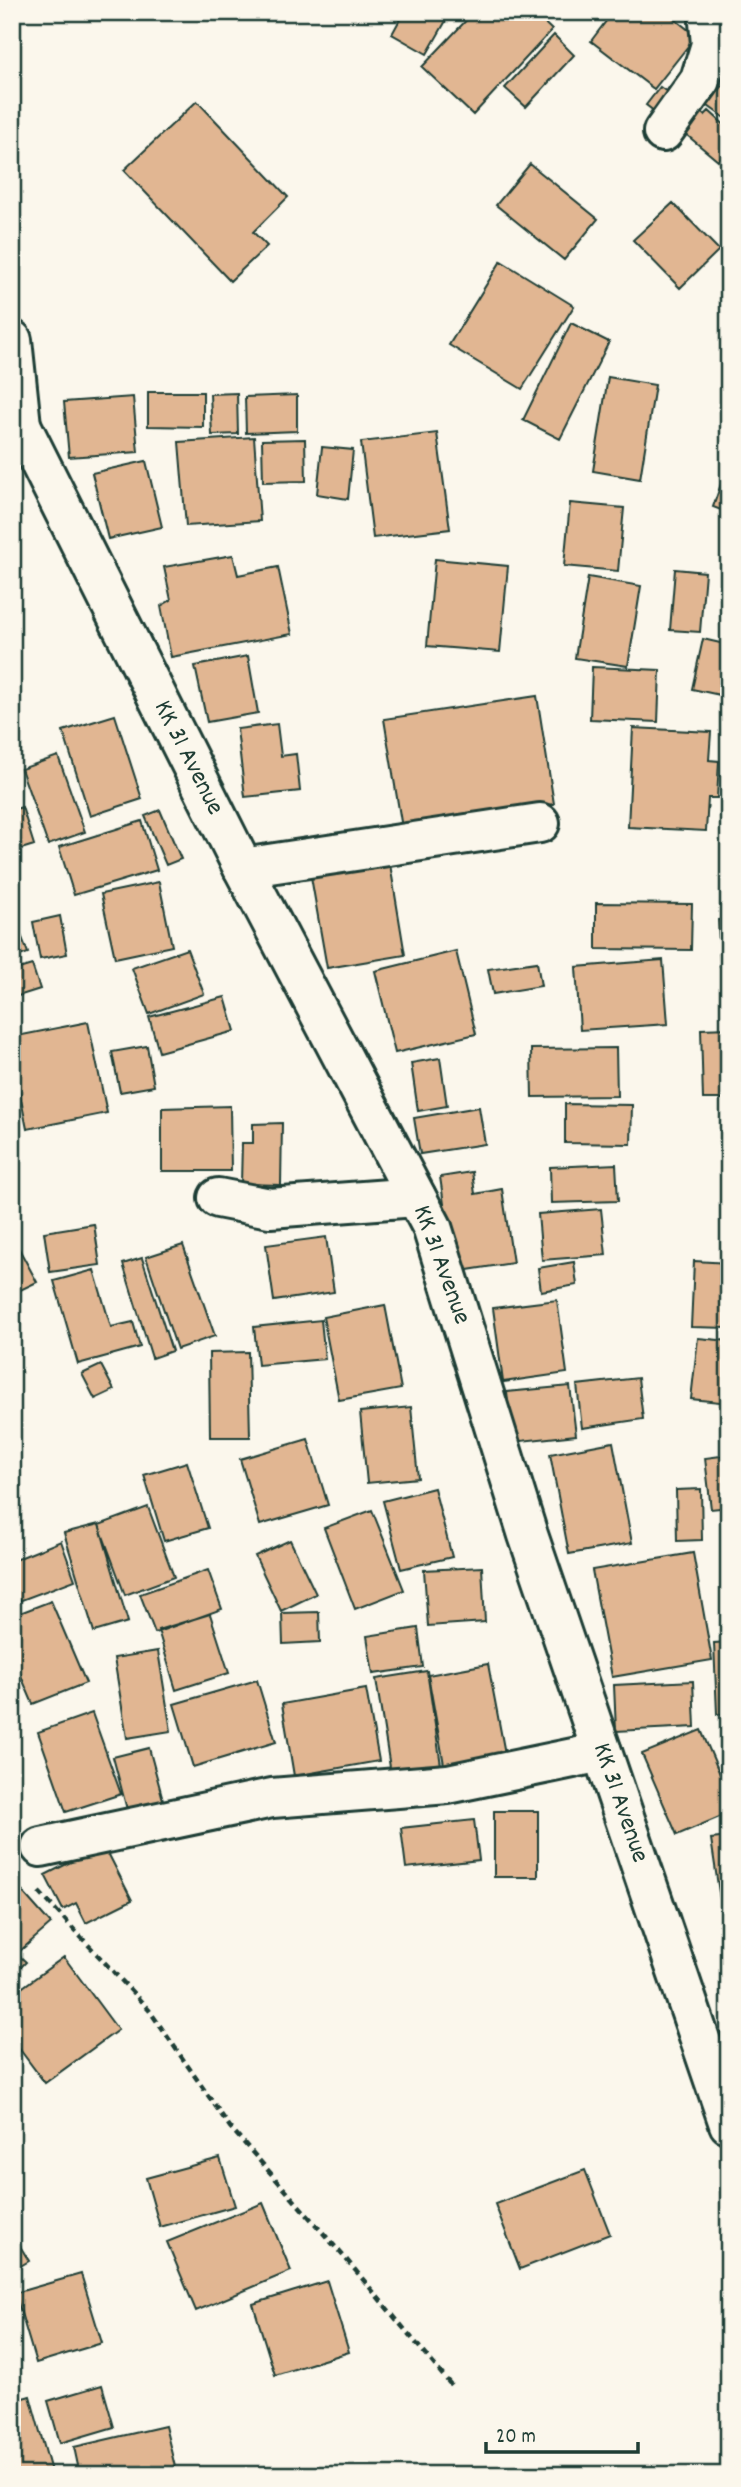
<svg xmlns="http://www.w3.org/2000/svg" width="741" height="2487" font-family="Dekko,sans-serif">
<style>
.building{fill:#e1b692;stroke:#1f3d34;stroke-width:2}
.lines{fill:none;stroke-linecap:round;stroke-linejoin:round}
.street-casing{stroke:#1f3d34;stroke-width:44}
.secondary-casing{stroke:#1f3d34;stroke-width:44}
.path{stroke:#1f3d34;stroke-width:4.5;stroke-dasharray:7 5;stroke-linecap:butt}
.street{stroke:#fbf7ec;stroke-width:38}
.secondary{stroke:#fbf7ec;stroke-width:38}
.labels{text-anchor:middle;dominant-baseline:central;stroke-width:5;stroke-linejoin:round;paint-order:stroke}
.street-label{font-size:26px;fill:#1f3d34;stroke:#fbf7ec}
</style>
<rect width="100%" height="100%" fill="#fbf7ec"/>
<filter id="ink" filterUnits="userSpaceOnUse"><feTurbulence type="fractalNoise" baseFrequency=".0143" numOctaves="2"/><feDisplacementMap in="SourceGraphic" scale="14" xChannelSelector="R" yChannelSelector="G"/><feConvolveMatrix kernelMatrix="1 2 1 2 8 2 1 2 1" color-interpolation-filters="sRGB"/></filter>
<g filter="url(#ink)">
<!-- building -->
<path class="building" d="M404 12H451L427 54 392 34Z
M474 12H533L552 30 473 115 422 67Z
M613 12H666L696 36 654 89 591 41Z
M554 35 574 55 526 107 505 88Z
M729 77V121L708 106Z
M660 87 678 100 663 118 646 105Z
M197 101 288 197 253 232 267 246 230 281 124 170Z
M694 105 705 115 709 111 729 129V148L718 161 676 126Z
M729 153V169L721 162Z
M530 164 598 219 564 260 496 205Z
M673 203 719 250 680 288 633 240Z
M501 261 574 306 522 389 449 345Z
M571 323 609 342 560 439 523 420Z
M608 377 655 385 640 479 593 471Z
M148 392H203V427L148 426Z
M237 393 238 434 212 435 210 394Z
M297 395V431L246 433 245 397Z
M133 397 138 452 69 457 64 402Z
M437 433 450 529 373 538 361 442Z
M254 437 260 521 186 526 179 442Z
M305 439 306 481 263 482 262 440Z
M322 447 353 450 348 499 317 494Z
M146 461 162 527 108 539 92 473Z
M729 461V513L713 507Z
M570 503 624 508 618 571 564 566Z
M729 548V567L723 566Z
M233 555 238 575 278 567 292 634 171 657 161 606 171 600 164 567Z
M435 559 508 566 500 652 427 646Z
M675 569 705 572 700 632 670 630Z
M588 577 641 586 628 666 575 658Z
M703 639 729 645V697L692 689Z
M248 656 258 713 207 722 195 666Z
M592 667 660 670 658 722 590 719Z
M537 696 554 804 402 828 384 719Z
M115 715 142 799 90 816 63 731Z
M277 724 281 756 296 754 300 791 245 797 237 729Z
M633 728 711 732 709 760 719 761 717 798H708L706 831 628 827Z
M58 756 85 832 48 845 21 769Z
M22 807 34 845 12 852V810Z
M160 810 181 859 166 865 145 816Z
M142 821 157 870 74 895 59 847Z
M389 858 405 955 327 968 310 871Z
M159 882 172 946 115 958 101 894Z
M596 903 692 904 691 950 596 949Z
M12 912 28 953 12 959Z
M60 916 67 954 40 959 33 922Z
M729 919V966H720L718 920Z
M187 949 204 994 149 1014 132 968Z
M456 951 476 1034 395 1053 375 971Z
M663 960 668 1024 580 1030 576 967Z
M537 962 541 986 493 994 488 969Z
M32 965 40 989 12 998V971Z
M225 997 235 1031 159 1052 149 1017Z
M88 1022 107 1113 27 1129 12 1055V1037Z
M729 1028V1099H703L701 1029Z
M147 1046 154 1086 120 1092 112 1052Z
M616 1048 617 1096 532 1097 531 1049Z
M440 1058 447 1106 418 1111 411 1063Z
M565 1104 632 1105 631 1144 565 1143Z
M230 1106 231 1171H162V1108Z
M479 1107 485 1144 420 1154 414 1118Z
M282 1123 281 1185 241 1184 242 1143H253V1124Z
M616 1164 618 1201 551 1203 550 1167Z
M472 1172 475 1194 502 1189 513 1263 454 1272 440 1177Z
M601 1209 606 1255 542 1260 538 1214Z
M94 1224 100 1265 50 1272 44 1232Z
M12 1236 37 1282 12 1294Z
M326 1237 334 1292 274 1301 266 1245Z
M183 1245 215 1336 177 1349 146 1257Z
M142 1258 172 1351 152 1358 123 1264Z
M694 1261 729 1263V1328L691 1327Z
M574 1262 577 1285 541 1291 538 1268Z
M94 1270 111 1327 133 1322 140 1347 78 1364 54 1281Z
M557 1300 567 1373 503 1382 493 1308Z
M385 1305 401 1389 339 1400 323 1317Z
M321 1320 325 1359 258 1365 254 1327Z
M698 1338 729 1341V1403L691 1399Z
M248 1352 250 1437H210L209 1353Z
M101 1365 114 1390 95 1399 82 1374Z
M638 1378 643 1419 582 1428 577 1385Z
M570 1386 576 1435 512 1442 507 1392Z
M411 1407 418 1478 367 1483 360 1412Z
M308 1439 328 1505 260 1525 240 1459Z
M613 1442 632 1543 569 1554 550 1454Z
M729 1455V1507L711 1509 705 1458Z
M187 1462 208 1528 164 1541 144 1475Z
M434 1488 452 1557 401 1569 383 1501Z
M701 1489 702 1540 677 1541 676 1490Z
M148 1507 174 1577 125 1595 99 1525Z
M372 1510 404 1590 355 1609 324 1528Z
M99 1524 128 1622 94 1632 64 1533Z
M290 1540 316 1594 281 1611 255 1556Z
M61 1541 75 1580 19 1601 12 1583V1561Z
M693 1553 712 1660 612 1677 592 1570Z
M482 1567 485 1622 428 1626 424 1570Z
M208 1570 222 1609 155 1633 140 1594Z
M51 1601 86 1683 33 1704 12 1655V1616Z
M319 1612 320 1642 283 1644 282 1613Z
M210 1614 229 1673 176 1690 158 1630Z
M418 1628 423 1667 373 1674 367 1636Z
M729 1642V1714H717L714 1643Z
M158 1651 171 1731 127 1738 114 1658Z
M488 1664 506 1759 445 1770 428 1675Z
M427 1671 442 1772 392 1780 376 1679Z
M257 1680 276 1742 193 1767 174 1704Z
M693 1681 695 1727 616 1731 614 1685Z
M366 1689 379 1761 294 1776 282 1704Z
M92 1713 121 1794 66 1812 38 1732Z
M701 1730 729 1795V1813L677 1835 642 1754Z
M149 1748 165 1807 129 1817 113 1757Z
M494 1811H538V1877H494Z
M474 1820 479 1860 406 1868 401 1828Z
M729 1837V1925L724 1926 711 1839Z
M104 1845 132 1900 86 1923 76 1903 63 1910 45 1875Z
M12 1880 51 1924 20 1951 12 1943Z
M12 1949 26 1962 12 1976Z
M64 1957 118 2030 45 2083 12 2039V1995Z
M220 2158 235 2206 160 2227 146 2178Z
M585 2170 610 2234 520 2269 495 2204Z
M263 2203 291 2271 196 2311 167 2242Z
M12 2233 29 2261 12 2271Z
M81 2274 102 2343 36 2363 15 2293Z
M327 2281 349 2352 275 2375 253 2304Z
M102 2385 114 2427 60 2443 48 2401Z
M30 2396 52 2475H12V2401Z
M165 2426 177 2475H80L74 2447Z"/>
<g class="lines">
<!-- street casing -->
<g class="street-casing">
<path id="street" d="M663 132 700 80 711 44 709 22 716 12
M12 340 21 425
M243 868 540 823
M218 1198 270 1208 416 1197
M41 1847 272 1798 448 1784 602 1752"/>
</g>
<!-- secondary casing -->
<g class="secondary-casing">
<path id="secondary" d="M12 425H21L243 868 432 1227 528 1535 729 2124"/>
</g>
<!-- path -->
<path class="path" d="M39 1892 149 2010 230 2127 346 2259 451 2385"/>
<!-- street -->
<use href="#street" class="street"/>
<!-- secondary -->
<use href="#secondary" class="secondary"/>
</g>
</g>
<g class="labels">
<!-- street labels -->
<g class="street-label">
<text transform="translate(188 758) rotate(63)">KK 31 Avenue</text>
<text transform="translate(441 1265) rotate(70)">KK 31 Avenue</text>
<text transform="translate(620 1803) rotate(71)">KK 31 Avenue</text>
</g>
</g>
<!-- margin -->
<rect width="741" height="2487" fill="none" stroke="#fbf7ec" stroke-width="42"/>
<rect x="21" y="21" width="699" height="2445" fill="none" stroke="#1f3d34" stroke-width="2.5" filter="url(#ink)"/>
<!-- scale -->
<path d="M486 2442v10h152v-10" fill="none" stroke="#1f3d34" stroke-width="3.5"/>
<text x="496" y="2442" font-size="21" fill="#1f3d34" stroke="#fbf7ec" stroke-width="5" paint-order="stroke">20 m</text>
</svg>
